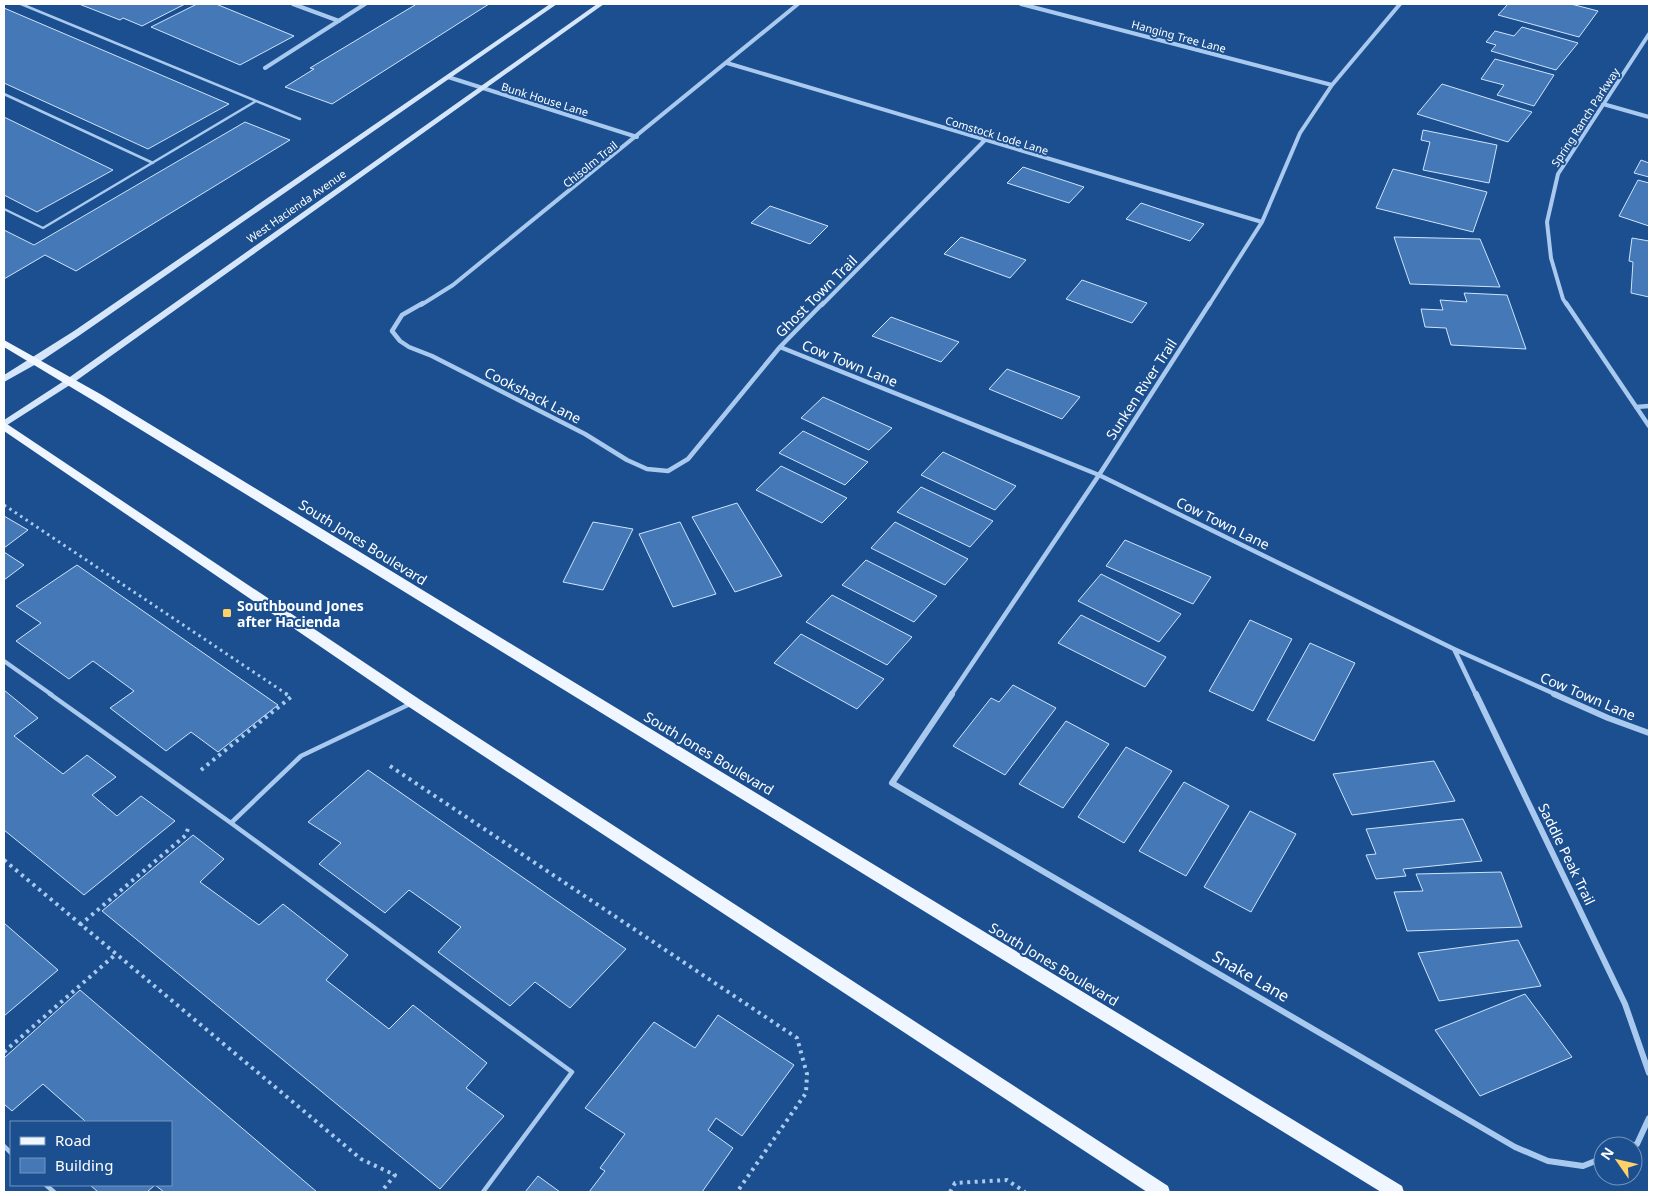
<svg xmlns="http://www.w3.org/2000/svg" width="1653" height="1196" font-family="'Noto Sans',sans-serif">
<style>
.building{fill:#4478b7;stroke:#cfe3fa}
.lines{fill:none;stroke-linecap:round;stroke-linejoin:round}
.path-far1{stroke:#a9c9ee;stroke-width:3;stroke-dasharray:2.5 4;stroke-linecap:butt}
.path{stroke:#a9c9ee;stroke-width:4;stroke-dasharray:3 4.5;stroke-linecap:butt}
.service-far2{stroke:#a9c9ee;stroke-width:2.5}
.service-far1{stroke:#a9c9ee;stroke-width:4}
.service{stroke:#a9c9ee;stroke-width:4.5}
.minor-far2{stroke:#a9c9ee;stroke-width:4}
.minor-far1{stroke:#a9c9ee;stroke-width:4.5}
.minor{stroke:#a9c9ee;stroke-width:6}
.secondary{fill:#d6e6fa;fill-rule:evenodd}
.primary{fill:#f0f6ff;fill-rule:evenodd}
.poi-dot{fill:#ffd166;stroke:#1b4f8f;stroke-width:2}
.labels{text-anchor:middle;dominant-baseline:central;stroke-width:4;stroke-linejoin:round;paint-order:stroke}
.far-street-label{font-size:11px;fill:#fff;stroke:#1b4f8f}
.street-label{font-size:14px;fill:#fff;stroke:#1b4f8f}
.poi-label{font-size:14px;font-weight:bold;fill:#fff;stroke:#1b4f8f;text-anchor:start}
.near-street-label{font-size:16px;fill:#fff;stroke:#1b4f8f}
</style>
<rect width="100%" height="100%" fill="#1b4f8f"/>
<!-- building -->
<path class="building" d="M79 4H185L142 26 123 18 120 20Z
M197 4H216L294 36 240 65 151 27Z
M412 4H489L332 104 285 87 314 69 310 68 415 5Z
M1508 4H1571L1598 11 1579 37 1498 15Z
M4 8 229 104 148 149 4 83Z
M1522 27 1578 43 1556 70 1491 51 1496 45 1486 42 1495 31 1514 36Z
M1495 59 1554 75 1534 106 1497 95 1504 85 1481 79Z
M1442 84 1532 112 1508 142 1417 114Z
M4 117 113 170 37 212 4 195Z
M245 122 290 140 76 271 45 255 4 279V230L34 245Z
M1423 130 1497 145 1489 183 1423 170 1430 142 1421 140Z
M1641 160 1649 163V177L1634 173Z
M1023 167 1084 187 1069 203 1007 183Z
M1393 169 1487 192 1473 232 1376 208Z
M1638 180 1649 183V226L1619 216Z
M1141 203 1204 224 1190 241 1126 219Z
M770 206 828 226 810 244 751 223Z
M961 237 1026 260 1010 278 944 254Z
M1394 237 1480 239 1500 287 1410 284Z
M1632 238 1649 241V297L1631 293 1633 262 1629 261Z
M1082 280 1147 303 1132 323 1066 299Z
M1464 293 1507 295 1526 349 1451 345 1446 328 1425 327 1421 309 1443 310 1440 300 1467 302Z
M891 317 959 342 941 362 872 336Z
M1007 369 1080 397 1062 419 989 389Z
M823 397 892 428 869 450 801 418Z
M803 431 868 462 845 485 779 453Z
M943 452 1016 486 995 510 921 475Z
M781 466 847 498 822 523 756 490Z
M921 487 993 521 970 547 897 512Z
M737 503 782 576 735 592 692 517Z
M4 516 28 530 4 548Z
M593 522 633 529 603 590 563 582Z
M680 522 716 594 673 607 639 534Z
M895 522 968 559 945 585 871 548Z
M1125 540 1211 577 1193 604 1106 566Z
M4 552 24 565 4 580Z
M866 560 937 596 914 622 842 585Z
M77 565 278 705 218 752 191 732 166 751 110 708 134 691 93 661 69 679 16 641 41 623 16 606Z
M1101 574 1181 614 1159 642 1078 601Z
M832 595 912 637 887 665 806 622Z
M1081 615 1166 657 1145 687 1058 643Z
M1250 620 1292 639 1253 711 1209 691Z
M801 634 884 679 857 709 774 663Z
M1310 643 1355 663 1314 741 1267 720Z
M1013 685 1056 708 1005 775 953 746 991 698 999 702Z
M4 690 38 718 14 736 63 774 87 755 116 777 92 795 117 816 141 796 175 821 84 895 4 830Z
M1066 721 1109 744 1063 808 1019 784Z
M1126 747 1172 771 1124 843 1078 817Z
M1434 761 1455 801 1352 815 1333 774Z
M368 770 626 949 570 1008 535 982 510 1006 438 952 461 927 409 890 385 913 319 864 341 843 308 822Z
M1184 782 1229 806 1186 876 1139 851Z
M1250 811 1296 834 1251 912 1204 887Z
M1463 819 1482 861 1403 869 1406 876 1376 879 1366 855 1376 854 1366 829Z
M193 835 224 859 200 882 259 925 283 904 348 955 326 980 389 1029 413 1005 487 1063 466 1088 504 1116 440 1189 102 911Z
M1501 872 1522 927 1407 931 1394 892 1423 891 1416 874Z
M4 923 58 970 4 1016Z
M1518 940 1541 986 1439 1001 1418 953Z
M80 990 317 1192H164L155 1185H171V1122H83L85 1121 43 1084 12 1111 4 1104V1058Z
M1525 994 1572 1057 1480 1096 1435 1030Z
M718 1015 794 1065 742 1136 716 1118 708 1130 733 1148 702 1192H589L605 1171 600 1168 625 1134 585 1108 654 1022 695 1048Z
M538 1176 560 1192H525Z
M90 1185H155L147 1192H98Z"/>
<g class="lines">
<!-- path-far1 -->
<path class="path-far1" d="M4 505 288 695"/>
<!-- path -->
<path class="path" d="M390 766 797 1038 807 1074 806 1093 737 1192
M201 770 291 697 286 694
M4 860 361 1159 395 1175 381 1192
M80 925 186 835 189 825
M4 1052 116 954
M950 1192 955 1183 1007 1180 1025 1192"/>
<!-- service-far2 -->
<path class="service-far2" d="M21 4 300 119
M4 94 153 163
M4 209 43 228 256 101"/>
<!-- service-far1 -->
<path class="service-far1" d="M4 661 52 695"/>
<!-- service -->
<path class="service" d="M50 694 231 823 572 1072 483 1192
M231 823 301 756 410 704
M4 1146 11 1153
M46 1185 54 1192"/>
<!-- minor-far2 -->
<path class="minor-far2" d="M293 4 339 21
M1021 4 1332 85
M727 63 1262 222
M265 68 365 4
M448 77 637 137
M1603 104 1649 117
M421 305 453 285 798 4
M822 305 985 140
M1209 305 1262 222 1300 133 1332 85 1400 4
M1567 305 1563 299 1551 258 1547 222 1558 174 1649 34"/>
<!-- minor-far1 -->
<path class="minor-far1" d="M423 303 402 315 392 331 400 341 409 347 432 356 585 434 627 460 647 469 668 471 688 459 780 347 823 303
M1566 303 1649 426
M780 347 1099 475 1454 649 1557 695
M1636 407 1649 406
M1454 649 1476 695
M951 695 1099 475 1210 303"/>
<!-- minor -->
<path class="minor" d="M952 694 892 783 1515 1147 1548 1161 1583 1166 1603 1158
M1476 694 1625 1004 1649 1073
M1554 694 1608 718 1649 733
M1632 1146 1637 1144 1649 1118"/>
<!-- secondary -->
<path class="secondary" d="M550 4H557L80 335 38 363 4 382V375L74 331Z
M597 4H604L73 383 4 427V420L67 379Z"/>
<!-- primary -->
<path class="primary" d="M4 340 102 395 1402 1186 1404 1192H1381L94 401 4 347Z
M4 422 419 699 1168 1186 1170 1192H1147L409 707 4 431Z"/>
</g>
<!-- markers -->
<rect class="poi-dot" x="222" y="608" width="10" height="10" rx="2.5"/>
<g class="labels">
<!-- far-street labels -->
<g class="far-street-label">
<text transform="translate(1179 36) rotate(15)">Hanging Tree Lane</text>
<text transform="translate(545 99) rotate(17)">Bunk House Lane</text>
<text transform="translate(1585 117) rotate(-57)">Spring Ranch Parkway</text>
<text transform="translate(997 135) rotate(17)">Comstock Lode Lane</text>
<text transform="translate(590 164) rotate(-39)">Chisolm Trail</text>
<text transform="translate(296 206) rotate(-35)">West Hacienda Avenue</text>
</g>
<!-- street labels -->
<g class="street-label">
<text transform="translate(816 296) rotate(-45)">Ghost Town Trail</text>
<text transform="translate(850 363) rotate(22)">Cow Town Lane</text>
<text transform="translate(1141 389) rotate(-57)">Sunken River Trail</text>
<text transform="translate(533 395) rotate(27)">Cookshack Lane</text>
<text transform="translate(1223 523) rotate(26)">Cow Town Lane</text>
<text transform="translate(363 542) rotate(32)">South Jones Boulevard</text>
<text transform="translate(1588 696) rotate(23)">Cow Town Lane</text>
<text transform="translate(709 753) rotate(31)">South Jones Boulevard</text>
<text transform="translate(1567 854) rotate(64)">Saddle Peak Trail</text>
<text transform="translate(1054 964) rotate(31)">South Jones Boulevard</text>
</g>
<!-- poi labels -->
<g class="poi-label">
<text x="237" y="605">Southbound Jones<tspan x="237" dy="16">after Hacienda</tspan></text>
</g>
<!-- near-street labels -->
<g class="near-street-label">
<text transform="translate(1251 976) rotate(30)">Snake Lane</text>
</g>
</g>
<!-- border -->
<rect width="1653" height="1196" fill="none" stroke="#ffffff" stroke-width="10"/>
<!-- legend -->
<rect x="10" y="1121" width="162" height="65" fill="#1b4f8f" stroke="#7695bc"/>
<rect x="20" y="1137" width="25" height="8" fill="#f0f6ff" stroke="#7695bc"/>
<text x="55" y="1146" font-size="15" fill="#ffffff">Road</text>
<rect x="20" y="1158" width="25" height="15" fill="#4478b7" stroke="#7695bc"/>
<text x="55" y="1171" font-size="15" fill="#ffffff">Building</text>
<!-- north arrow -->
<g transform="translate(1618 1161) rotate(304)"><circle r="24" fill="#1b4f8f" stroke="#7695bc"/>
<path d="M0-4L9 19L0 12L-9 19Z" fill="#ffd166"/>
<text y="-8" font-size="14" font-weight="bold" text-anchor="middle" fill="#ffffff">N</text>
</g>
</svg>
